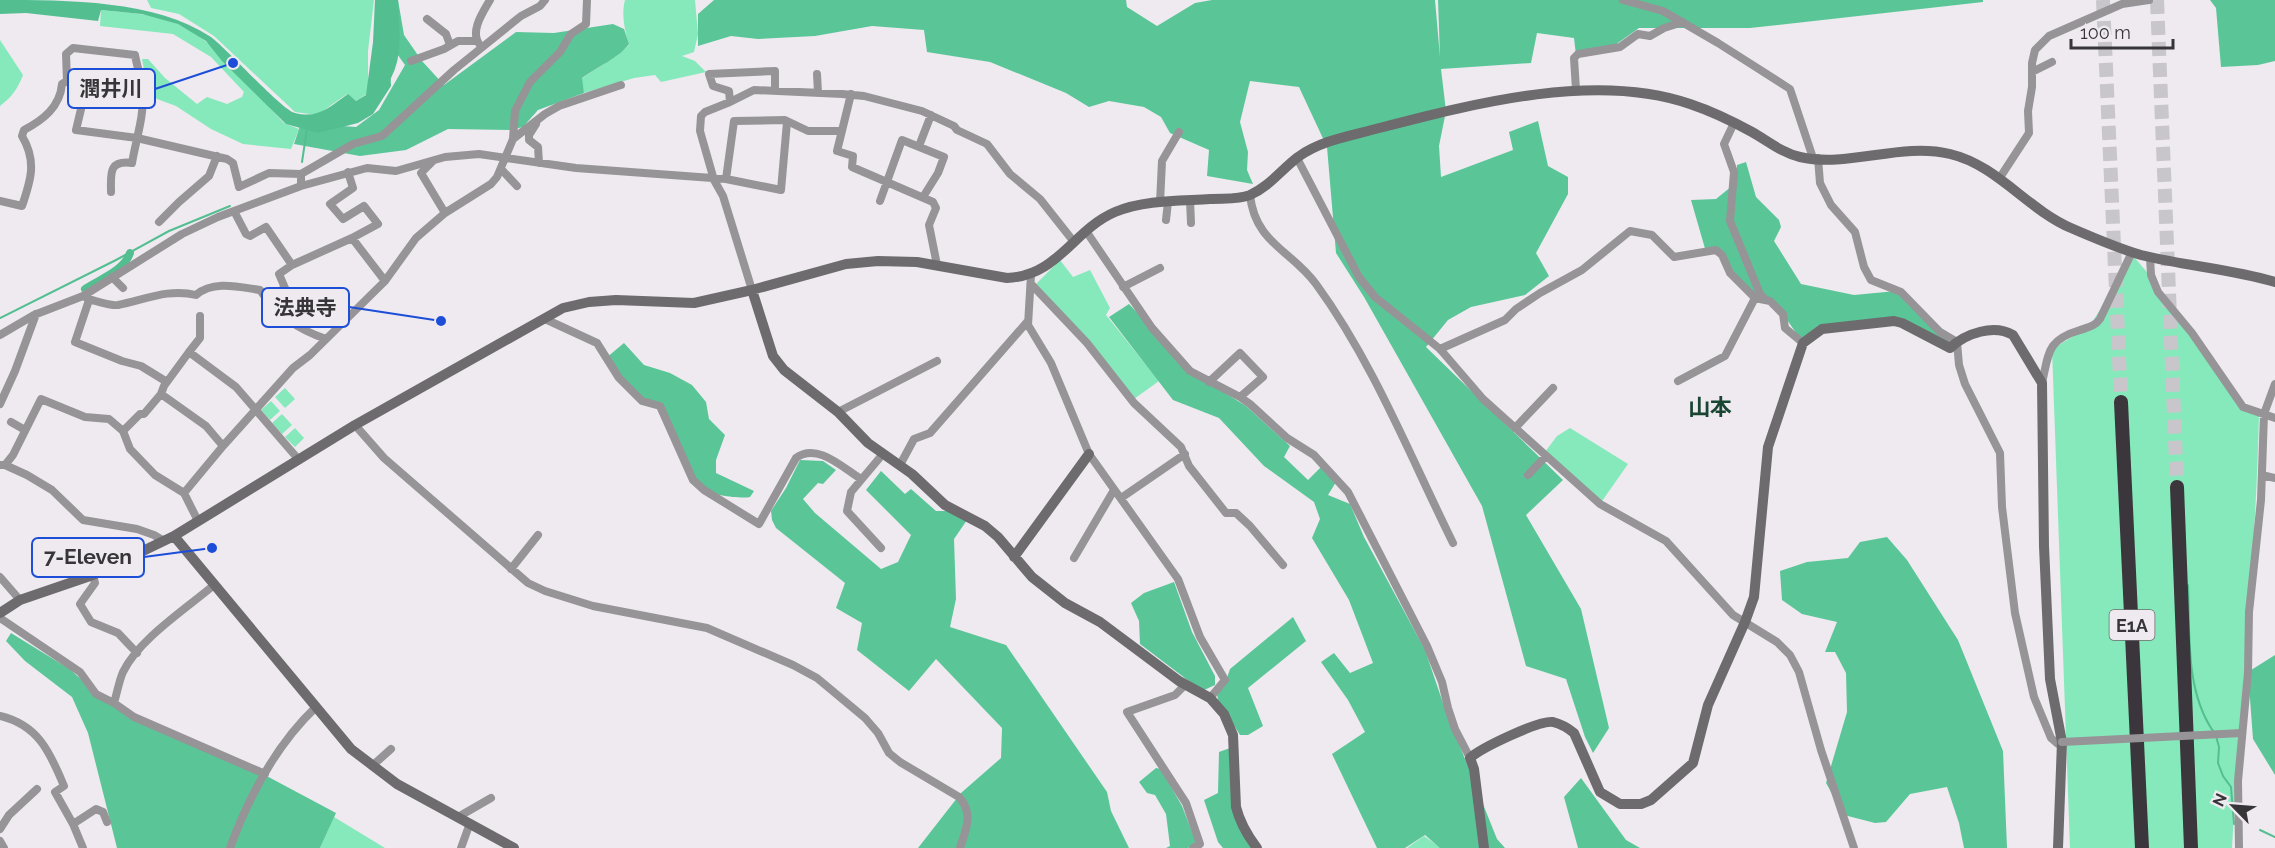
<svg xmlns="http://www.w3.org/2000/svg" width="2275" height="848" font-family="Raleway,'Noto Sans JP',sans-serif">
<style>
.green{fill:#86e9bb}
.forest{fill:#5ac698}
.water{fill:#53bf91}
.lines{fill:none;stroke-linecap:round;stroke-linejoin:round}
.stream{stroke:#53bf91;stroke-width:2}
.canal{stroke:#53bf91;stroke-width:8}
.river{stroke:#53bf91;stroke-width:12}
.highway-tunnel{stroke:#c9c6cb;stroke-width:14;stroke-dasharray:14 7;stroke-linecap:butt}
.street{stroke:#969497;stroke-width:8}
.secondary{stroke:#6e6b6f;stroke-width:10}
.highway{stroke:#3a363b;stroke-width:14}
.street-bridge{stroke:#969497;stroke-width:8}
.labels{text-anchor:middle;dominant-baseline:central;stroke-width:4.5;stroke-linejoin:round;paint-order:stroke}
.shield{fill:#eeeaf0;stroke:#6e6b6f;stroke-width:1.5}
.shield-label{font-size:18px;font-weight:bold;fill:#373538}
.quarter-label{font-size:22px;font-weight:bold;fill:#194633;stroke:#eeeaf0}
.leader{fill:none;stroke:#1d4ed8;stroke-width:2}
.callout-dot{fill:#1d4ed8;stroke:#eeeaf0;stroke-width:2}
.callout{fill:#eeeaf0;stroke:#1d4ed8;stroke-width:2}
.callout-label{font-size:21px;text-anchor:middle;font-weight:bold;fill:#373538}
</style>
<rect width="100%" height="100%" fill="#eeeaf0"/>
<!-- green -->
<path class="green" d="M147 0H374L368 51V93L356 101 347 94 317 115 295 112 214 36 179 14 151 8Z
M625 0H695L698 34 694 52 682 56 695 61 706 72 661 82 655 75 634 78 584 93 581 79C597 67 616 59 629 45 625 31 621 15 625 0Z
M101 10C126 13 155 13 179 24 217 42 255 92 284 123L299 129 291 149 243 144 211 129 176 106 149 96 142 59H148L165 78 197 104 207 97 227 104 242 97 244 92 211 57 173 34 100 26Z
M0 40 23 75C18 88 12 97 0 106Z
M2134 257 2146 271 2239 401 2259 413C2256 558 2240 703 2232 848H2070L2052 349 2089 327Z
M1060 260 1073 277 1090 270 1110 308 1106 315 1159 381 1134 399 1036 284Z
M285 388 295 399 285 408 275 397Z
M271 401 280 411 270 420 261 410Z
M282 414 292 425 282 434 272 423Z
M295 428 304 438 295 447 285 437Z
M1570 428 1628 464 1600 504 1545 452 1557 436Z
M334 817 385 848H320Z
M1424 836 1441 848H1407Z"/>
<!-- forest -->
<path class="forest" d="M385 0H398L404 35 422 61 444 85 516 32 554 33 613 24 624 29 629 44C619 58 597 67 582 78L584 93 538 110 523 127 510 130 448 129 406 150 360 156 294 144 301 123 356 127 379 110 405 65 385 37Z
M714 0H1126L1127 7 1157 26 1195 3 1212 0H1435L1440 57 1438 0H1983V2L1750 28H1639L1615 45 1576 55 1574 38 1537 33 1531 63 1441 69 1446 111 1439 146 1441 177 1513 150 1509 132 1538 121 1548 166 1568 177V194L1536 253 1549 276 1525 295 1471 307 1448 320 1426 347 1563 480 1526 515 1581 609 1609 728 1593 753 1585 737 1566 679 1526 666 1482 506 1364 297 1336 253 1327 147 1299 87 1250 81 1240 122 1248 152 1247 170 1253 184 1207 176 1209 150 1170 133 1161 117 1144 107 1109 101 1089 107 1066 93 990 62 927 52 924 30 872 26 815 36 758 39 731 36 698 46V14Z
M2210 0H2275V61L2258 65 2221 67 2216 8Z
M1746 162 1756 197 1779 220 1781 227 1774 241 1801 284 1854 295 1896 291 1954 340 1946 345 1894 321 1822 329 1803 343 1783 314 1743 286 1716 250 1706 252 1691 200 1716 199 1737 182V165Z
M1129 304 1198 376 1246 406 1290 446 1284 457 1308 480 1321 467 1336 482 1328 495 1350 504 1364 537 1425 650 1445 709 1497 839 1505 848H1440L1425 835 1405 848H1377L1332 754 1365 732 1348 700 1321 662 1334 653 1350 673 1373 663 1349 600 1312 538 1320 519 1314 502 1264 466 1219 418 1173 400 1109 317Z
M624 343 644 365 670 373 692 385 706 402 709 419 725 435 716 460V473L754 491 750 497C741 499 711 495 704 490 689 480 668 424 660 406L642 401 606 358Z
M800 460 823 461 836 470 823 484 818 483 803 499 815 513 881 569 898 562 911 535 866 490 881 471 905 494 911 489 936 511H948L967 520 954 539 956 599 950 627 1006 645 1107 792 1111 811 1129 848H918L961 793 1001 758 1002 728 936 659 909 691 857 650 862 623 836 608 845 583 776 528 772 520 771 511 786 488Z
M1887 537 1907 560 1958 640 2003 751 2007 848H1964L1959 823 1947 787 1910 794 1886 822 1875 823 1844 815 1826 783 1847 712 1846 673 1835 652H1825L1837 622 1802 614 1782 600 1780 571 1807 562 1848 558 1860 542Z
M1174 582 1192 632 1215 676V685L1202 691 1140 644 1139 621 1131 603 1144 593Z
M1293 617 1306 641 1248 688 1263 726 1248 735H1240L1218 700 1217 694 1224 687 1230 669Z
M11 633 71 670 105 702 248 766 336 813 320 848H117L88 733 72 697 25 661 6 641Z
M2275 655V775L2253 739 2248 672Z
M1230 748 1234 817 1255 848H1223L1218 842 1204 800 1218 793 1219 752Z
M1156 768 1161 769 1182 806 1196 842 1188 848H1166L1170 846 1166 814 1155 795 1147 793 1139 782Z
M1581 778 1626 840 1640 848H1578L1564 797Z"/>
<!-- water -->
<path class="water" d="M0 0C68 0 155 0 211 37 228 50 283 111 295 113 319 119 329 107 348 94L356 101 366 95 373 42 375 0H387L391 86 373 114 358 123 318 133 286 124 222 61 206 41 178 24 142 14 101 10 98 21 26 13 0 14Z"/>
<g class="lines">
<!-- stream -->
<path class="stream" d="M302 162 307 129
M0 318 116 260 169 231 230 206
M2188 585C2190 633 2185 690 2213 731
M2216 736 2219 747 2218 763 2223 776 2231 787 2234 824
M2260 830 2275 837"/>
<!-- canal -->
<path class="canal" d="M85 289C100 279 124 271 130 253"/>
<!-- river -->
<path class="river" d="M381 83C399 58 393 28 392 0"/>
<!-- highway-tunnel -->
<path class="highway-tunnel" d="M2103 0 2121 402
M2157 0 2177 487"/>
<!-- street -->
<path class="street" d="M1623 0 1663 11 1718 43 1790 89 1813 158
M427 19 446 34 450 45
M480 45C469 32 483 12 490 0
M411 61 444 49 458 41H477
M2032 72 2052 62
M817 74 818 93
M87 84 76 130 137 138 227 159 233 163 239 187 269 173 301 174
M1576 90 1574 58 1578 54 1620 47 1638 34 1650 36 1664 28 1683 22
M851 94 837 151 853 156 852 167 933 202 936 208 929 225 937 265
M730 102 729 91 713 86 709 74 775 71V91
M1734 123 1724 144 1734 172 1730 221 1760 294 1764 298
M536 124 529 135V140L538 147 539 163
M513 139 515 111 530 82 560 52 571 34 586 24 587 0
M919 146 931 115
M1297 158 1359 277 1375 297 1440 349 1483 399 1600 504 1666 541 1733 615 1777 642 1790 655 1799 672 1821 750 1854 848
M1818 158 1820 183 1831 205 1855 232 1864 267 1871 280 1901 292 1940 332 1957 342 1959 365 1965 384 2000 453 2002 507 2015 613 2034 697 2051 738 2058 744 2062 742
M433 161 421 173 445 213
M501 169 517 186
M348 172 353 188 330 204 343 219 364 206 378 224 352 238
M726 179 734 121 785 120 808 131H842
M1999 179 2029 133 2028 111 2032 87V63L2035 50 2049 36 2122 4 2149 0
M301 186V174L353 144 382 136 454 70 521 16 540 6 545 0
M111 192C111 174 108 160 132 163 136 139 144 117 143 92 142 80 137 67 135 55L73 48 66 54 67 81 143 90
M1250 195C1255 243 1291 250 1316 284 1373 362 1410 456 1453 543
M1190 200 1191 223
M0 201 22 206C31 180 37 161 22 136L24 130C43 120 60 107 62 84L67 81
M880 201 902 140 944 157 938 173 923 197
M1160 203 1162 161 1179 132
M234 211 246 234 250 236 266 227 292 265 279 274 285 288 266 299
M1166 220 1168 202
M159 222 179 202 209 176 217 156
M1086 231 1152 328 1190 371 1240 397 1250 404 1287 438 1314 455 1348 492 1427 646 1442 682 1448 708 1455 729 1470 758
M2150 257 2151 275 2158 292 2192 333 2243 407 2275 418
M292 265 352 238 385 281
M1031 275 1028 325 1051 363 1089 454 1178 579 1200 637 1225 680 1210 698
M112 277 123 288
M1032 285 1087 343 1134 403 1181 447 1189 466 1226 513H1236L1250 526 1283 565
M1123 287 1160 268
M752 290 723 196 714 180 700 131 701 116 705 112 730 102 754 90 842 94 864 96 922 111 954 126 957 130 987 144 1010 174 1040 199 1074 242
M83 296C89 300 112 306 118 305 144 300 169 288 196 295 213 280 239 287 260 290 277 315 297 329 326 339
M89 300 75 342 122 361 141 366 167 382
M545 319 597 343 619 378 642 401 660 406 693 480 704 490 759 524 796 458C817 442 843 468 861 479
M0 335 34 315 83 296 182 234 218 217 301 186 367 168 396 171 445 157 479 154 576 168 726 179 781 190 787 122
M1440 349 1505 320 1516 309 1540 293 1582 270 1630 231 1652 235 1674 257 1716 250 1722 255 1730 273 1755 298
M189 352 200 338V316
M1678 381 1725 356 1755 298 1770 301 1783 314 1785 328 1803 343
M1209 382 1240 353 1263 377 1240 397
M2042 383C2049 352 2047 340 2080 330 2089 327 2095 326 2100 319L2132 252
M161 394 144 414H140L123 431 130 449 155 475 184 493 198 521
M0 404 15 371 36 314
M838 412 937 361
M11 422 25 430
M355 425 384 458 528 583 545 591 593 606 707 628 793 665 817 678 865 718 878 733 889 753 900 762 959 797C974 814 966 829 960 848
M1515 428 1553 388
M223 446 206 426 161 394 164 386 189 352 236 387 299 460
M0 465H5L27 475 52 490 83 520 137 529 154 535 164 541
M5 465 13 455 41 399 85 417 109 419 123 431
M900 465 914 439 930 433 1028 321
M1528 475 1546 456
M2262 475 2275 478
M184 493 223 446 293 368 310 355 385 281 416 238 445 213 491 184 497 177 513 139 545 114 559 106 621 85
M1121 498 1185 454
M881 548 847 511 851 492 882 455
M1074 558 1114 490
M511 569 538 535
M93 575 95 583 80 604 91 622 118 633 137 653
M0 577 20 600
M214 585C187 608 139 639 123 672 119 681 117 693 114 703L134 717 265 774
M0 618 80 672 96 694 114 703
M1185 685 1175 695 1127 712 1186 803 1200 844 1193 848
M0 716C38 725 50 752 64 786L55 792 73 824 83 848
M372 766 391 749
M458 817 491 798
M73 824 96 809 103 812 107 822
M0 829 9 815 37 789
M0 841 4 848
M230 848C249 796 276 745 316 707
M461 848 470 823
M2239 848 2238 781 2248 672 2249 612 2261 500 2264 414 2275 384"/>
<!-- secondary -->
<path class="secondary" d="M752 290 773 356 784 370 838 412 868 443 912 474 945 505 985 526 998 537 1032 577 1065 603 1100 622 1179 681 1210 698 1224 714 1233 735 1236 807C1240 823 1247 835 1257 848
M174 536 351 749 397 784 514 848
M1014 557 1089 454
M0 613 20 600 93 575 174 536 355 425 563 308 589 302 616 300 694 303 752 290 846 264 878 261 917 262 1007 278C1058 276 1073 230 1115 212 1144 200 1179 201 1210 199 1223 198 1238 200 1250 195 1270 186 1281 170 1298 157 1319 142 1344 137 1368 131 1465 106 1593 70 1690 104 1711 111 1732 121 1752 132 1768 141 1782 153 1800 157 1849 168 1900 142 1950 154 1997 165 2027 209 2071 228 2094 238 2117 248 2141 255 2185 266 2231 269 2275 282
M1484 848 1474 769 1470 758C1481 748 1539 720 1553 722 1561 724 1568 728 1574 733L1600 792 1620 804H1641L1651 800 1693 763 1708 705 1745 622 1754 597 1768 447 1803 343 1822 329 1894 321 1902 323 1950 348C1966 333 1994 324 2013 335L2042 383 2044 546 2050 679 2062 742 2058 848"/>
<!-- highway -->
<path class="highway" d="M2121 402 2142 848
M2177 487 2191 848"/>
<!-- street-bridge -->
<path class="street-bridge" d="M2062 742 2242 733"/>
</g>
<g class="labels">
<!-- shield labels -->
<rect class="shield" x="2109.5" y="610" width="45" height="30" rx="4.5"/>
<g class="shield-label">
<text x="2132" y="625">E1A</text>
</g>
<!-- quarter labels -->
<g class="quarter-label">
<text x="1710" y="407">山本</text>
</g>
</g>
<!-- callouts -->
<path class="leader" d="M233 63L155 89M441 321L349 307M212 548L144 557"/>
<g class="callout-dot">
<circle cx="233" cy="63" r="6"/>
<circle cx="441" cy="321" r="6"/>
<circle cx="212" cy="548" r="6"/>
</g>
<g class="callout">
<rect x="68" y="69" width="87" height="39" rx="6"/>
<rect x="262" y="288" width="87" height="39" rx="6"/>
<rect x="32" y="538" width="112" height="39" rx="6"/>
</g>
<g class="callout-label">
<text x="111" y="96">潤井川</text>
<text x="305" y="315">法典寺</text>
<text x="88" y="564">7-Eleven</text>
</g>
<!-- north arrow -->
<g transform="translate(2233 806) rotate(295)" stroke="#eeeaf0" stroke-width="4.5" paint-order="stroke">
<path d="M0-4.5L10 22L0 15L-10 22Z" fill="#373538"/>
<text y="-9" font-size="16" font-weight="bold" text-anchor="middle" fill="#373538">N</text>
</g>
<!-- scale -->
<path d="M2071 39v9h102v-9" fill="none" stroke="#373538" stroke-width="3"/>
<text x="2080" y="39" font-size="18" fill="#373538" stroke="#eeeaf0" stroke-width="4.5" paint-order="stroke">100 m</text>
</svg>
